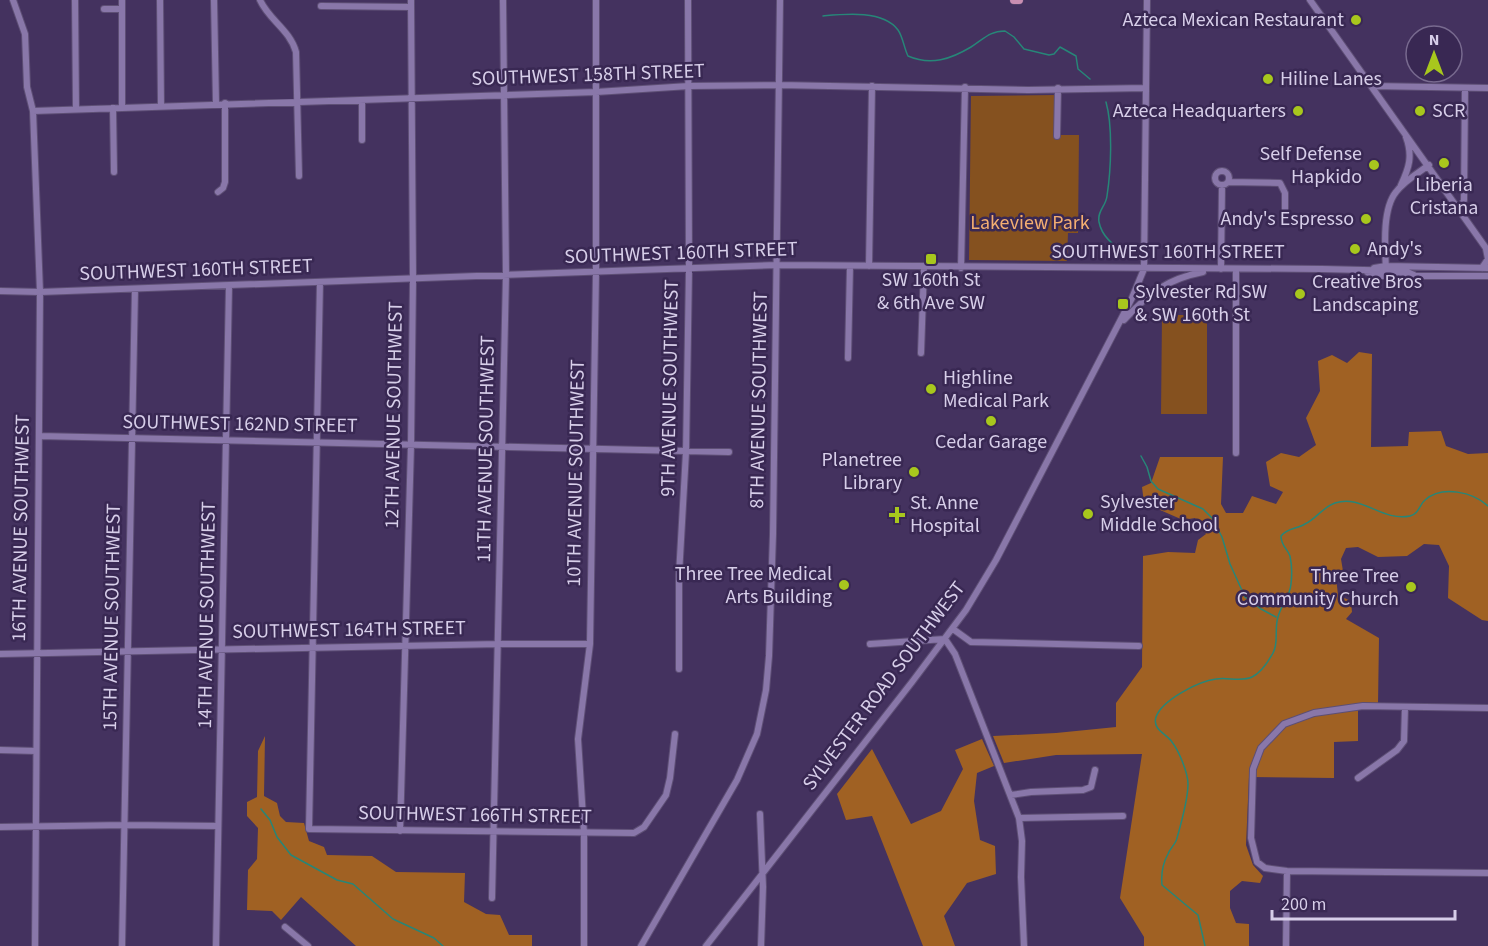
<svg xmlns="http://www.w3.org/2000/svg" width="1488" height="946" font-family="'Source Sans 3',sans-serif">
<style>
.green{fill:#85511f}
.forest{fill:#a06123}
.lines{fill:none;stroke-linecap:round;stroke-linejoin:round}
.stream{stroke:#278678;stroke-width:1.5}
.minor-casing{stroke:#5e4f75;stroke-width:8}
.major-casing{stroke:#5e4f75;stroke-width:9}
.minor{stroke:#8977a9;stroke-width:6}
.major{stroke:#c98eb1;stroke-width:8}
.poi-dot{fill:#a8c71d;stroke:#392853;stroke-width:2}
.labels{text-anchor:middle;dominant-baseline:central;stroke-width:5;stroke-linejoin:round;paint-order:stroke}
.poi-label{font-size:20px;fill:#d7cee9;stroke:#392853;text-anchor:start}
.street-label{font-size:20px;fill:#d7cee9;stroke:#392853}
.park-label{font-size:20px;fill:#f4ae71;stroke:#392853}
</style>
<rect width="100%" height="100%" fill="#44325f"/>
<!-- green -->
<path class="green" d="M1057 95 1056 135H1079L1078 233H1068L1067 261 969 260 971 96Z
M1162 315H1207V414H1161Z"/>
<!-- forest -->
<path class="forest" d="M1359 352 1372 354 1371 447 1408 446 1409 432 1441 431 1446 446 1468 454 1488 453V621L1482 620 1448 598 1449 566 1439 545 1424 544 1407 556 1378 557 1358 547 1346 548 1341 559 1343 571 1336 577 1338 595 1351 601 1352 612 1346 619 1379 638 1378 704 1358 705V741L1334 742V778L1249 777 1246 845 1253 865 1263 876 1260 883 1242 881 1230 891V908L1236 923 1249 924V946H1144V937L1120 898 1142 754 1056 755 1004 763 993 736 1056 733 1116 727V703L1142 667 1143 556 1168 552 1195 553 1198 540 1206 534 1195 518 1183 520 1144 503 1142 487 1151 483 1160 457H1223L1221 504 1226 513H1243L1252 496 1276 504 1283 492 1270 486 1266 462 1281 453 1299 457 1316 445 1306 418 1320 391 1318 361 1332 355 1347 363Z
M265 736 264 796 277 803 280 816 286 822 304 823 309 841 324 847 327 855 372 856 396 872 465 873 464 902 486 914 500 915 509 935H532V946H356L301 897 281 920 272 911 247 910 248 870 257 859 258 828 247 816V802L257 797 258 751Z
M982 739 994 766 977 773 974 801 980 840 995 846 996 874 967 883 944 916 955 946H923L872 816 846 820 837 794 872 749 911 824 941 811 963 769 955 750Z"/>
<g class="lines">
<!-- stream -->
<path class="stream" d="M823 16C845 14 883 10 898 30 903 37 904 48 908 56 931 66 951 59 971 47 984 39 989 31 1005 31L1014 37 1024 49 1049 55 1054 54 1060 47 1076 56 1078 69 1090 79
M1106 102C1113 127 1111 170 1107 196 1106 206 1097 211 1099 222 1102 238 1116 248 1130 255
M1141 456 1147 467 1151 481 1158 489 1203 509 1212 518 1222 537 1230 564 1245 597 1261 609 1276 617
M261 809 270 820 277 837 291 855 337 880 353 884 393 919 434 938 443 946
M1205 946 1198 915 1162 885C1161 875 1163 863 1168 854 1170 848 1176 844 1177 838 1181 824 1188 798 1188 784 1188 773 1179 751 1172 742 1167 734 1152 730 1156 717 1162 700 1199 681 1216 679 1227 677 1242 682 1252 677 1261 673 1268 662 1273 653 1279 643 1274 629 1278 617 1281 605 1290 597 1291 584 1292 575 1292 565 1290 556 1287 548 1281 546 1281 536 1287 528 1297 529 1305 524 1316 519 1323 507 1335 503 1362 494 1382 522 1410 516 1419 514 1419 505 1425 500 1442 485 1473 492 1488 506"/>
<!-- minor casing -->
<g class="minor-casing">
<path id="minor" d="M13 0 25 34 27 87 33 111 40 292 35 946
M75 0 76 109
M122 0V108
M160 0 161 106
M214 0 216 103
M260 0C269 20 290 30 296 52L299 176
M1310 0 1488 251
M321 6 411 7
M104 9H122
M1372 86 1488 88
M362 101V140
M113 108 114 172
M33 111 596 92 689 86 779 85 1028 90 1146 88
M1057 136 1058 88
M1215 178a7 7 0 1 1 14 0a7 7 0 1 1-14 0Z
M1228 182 1280 183 1285 193V216
M1401 185C1409 168 1413 156 1406 137
M218 192 223 188 225 182V103
M1459 210 1464 200 1465 88
M869 266 872 86
M961 268 965 87
M1374 268 1386 266 1488 268
M1482 268 1488 259 1486 249
M1221 269 1222 185
M1386 270C1385 248 1382 209 1396 192 1404 181 1418 173 1429 165
M1367 272 1375 276H1488
M320 282 309 829 634 833 644 827 666 795 670 778 675 734
M0 291 40 292 777 265 1322 269 1405 271 1414 275
M1124 320C1149 293 1167 279 1203 272
M921 353 924 267
M848 358 850 266
M39 436 729 452
M1236 453V269
M953 629 971 642 1139 646
M945 639 955 654 1019 818 1022 841 1021 877 1024 946
M870 644 945 639
M0 654 499 644H590
M679 669V575L686 452 689 269 688 0
M1488 708 1363 706 1314 713 1284 724 1261 748 1253 769 1251 838 1257 862 1265 868 1287 871 1488 873
M0 750 36 751
M1358 778 1397 750 1404 741 1405 707
M1011 795 1031 792 1083 790 1091 787 1095 770
M760 814 763 887 761 946
M1019 818 1123 816
M0 827 125 825 218 826
M400 831 411 445 413 279 411 0
M492 898 506 275 503 0
M285 927 308 946
M122 946 135 289
M216 946 229 286
M584 946V833L578 739 590 644 596 272V0
M641 946 737 780 757 734 766 690 769 656 773 534 780 0
M706 946 912 682 966 610 996 560 1132 298 1144 269 1147 0
M1286 946 1287 871"/>
</g>
<!-- major casing -->
<g class="major-casing">
<path id="major" d="M1014 0H1019"/>
</g>
<!-- minor -->
<use href="#minor" class="minor"/>
<!-- major -->
<use href="#major" class="major"/>
</g>
<!-- markers -->
<g class="poi-dot">
<circle cx="1356" cy="20" r="6"/>
<circle cx="1268" cy="79" r="6"/>
<circle cx="1298" cy="111" r="6"/>
<circle cx="1420" cy="111" r="6"/>
<circle cx="1444" cy="163" r="6"/>
<circle cx="1374" cy="165" r="6"/>
<circle cx="1366" cy="219" r="6"/>
<circle cx="1355" cy="249" r="6"/>
<rect x="925" y="253" width="12" height="12" rx="3"/>
<circle cx="1300" cy="294" r="6"/>
<rect x="1117" y="298" width="12" height="12" rx="3"/>
<circle cx="931" cy="389" r="6"/>
<circle cx="991" cy="421" r="6"/>
<circle cx="914" cy="472" r="6"/>
<circle cx="1088" cy="514" r="6"/>
<path d="M894 506h6v6h6v6h-6v6h-6v-6h-6v-6h6z"/>
<circle cx="844" cy="585" r="6"/>
<circle cx="1411" cy="587" r="6"/>
</g>
<g class="labels">
<!-- poi labels -->
<g class="poi-label">
<text x="1344" y="20" text-anchor="end">Azteca Mexican Restaurant</text>
<text x="1280" y="79">Hiline Lanes</text>
<text x="1286" y="111" text-anchor="end">Azteca Headquarters</text>
<text x="1432" y="111">SCR</text>
<text x="1362" y="154" text-anchor="end">Self Defense<tspan x="1362" dy="23">Hapkido</tspan></text>
<text x="1444" y="185" text-anchor="middle">Liberia<tspan x="1444" dy="23">Cristana</tspan></text>
<text x="1354" y="219" text-anchor="end">Andy's Espresso</text>
<text x="1367" y="249">Andy's</text>
<text x="931" y="280" text-anchor="middle">SW 160th St<tspan x="931" dy="23">&amp; 6th Ave SW</tspan></text>
<text x="1312" y="282">Creative Bros<tspan x="1312" dy="23">Landscaping</tspan></text>
<text x="1135" y="292">Sylvester Rd SW<tspan x="1135" dy="23">&amp; SW 160th St</tspan></text>
<text x="943" y="378">Highline<tspan x="943" dy="23">Medical Park</tspan></text>
<text x="991" y="442" text-anchor="middle">Cedar Garage</text>
<text x="902" y="460" text-anchor="end">Planetree<tspan x="902" dy="23">Library</tspan></text>
<text x="1100" y="502">Sylvester<tspan x="1100" dy="23">Middle School</tspan></text>
<text x="910" y="503">St. Anne<tspan x="910" dy="23">Hospital</tspan></text>
<text x="832" y="574" text-anchor="end">Three Tree Medical<tspan x="832" dy="23">Arts Building</tspan></text>
<text x="1399" y="576" text-anchor="end">Three Tree<tspan x="1399" dy="23">Community Church</tspan></text>
</g>
<!-- street labels -->
<g class="street-label">
<text transform="translate(588 75) rotate(-2)">SOUTHWEST 158TH STREET</text>
<text x="1168" y="252">SOUTHWEST 160TH STREET</text>
<text transform="translate(681 253) rotate(-2)">SOUTHWEST 160TH STREET</text>
<text transform="translate(196 270) rotate(-2)">SOUTHWEST 160TH STREET</text>
<text transform="translate(670 388) rotate(-89)">9TH AVENUE SOUTHWEST</text>
<text transform="translate(759 400) rotate(-89)">8TH AVENUE SOUTHWEST</text>
<text transform="translate(394 415) rotate(-89)">12TH AVENUE SOUTHWEST</text>
<text transform="translate(240 424) rotate(1)">SOUTHWEST 162ND STREET</text>
<text transform="translate(486 449) rotate(-89)">11TH AVENUE SOUTHWEST</text>
<text transform="translate(576 473) rotate(-89)">10TH AVENUE SOUTHWEST</text>
<text transform="translate(21 528) rotate(-89)">16TH AVENUE SOUTHWEST</text>
<text transform="translate(207 615) rotate(-89)">14TH AVENUE SOUTHWEST</text>
<text transform="translate(112 617) rotate(-89)">15TH AVENUE SOUTHWEST</text>
<text transform="translate(349 630) rotate(-1)">SOUTHWEST 164TH STREET</text>
<text transform="translate(884 686) rotate(-53)">SYLVESTER ROAD SOUTHWEST</text>
<text transform="translate(475 815) rotate(1)">SOUTHWEST 166TH STREET</text>
</g>
<!-- park labels -->
<g class="park-label">
<text x="1030" y="223">Lakeview Park</text>
</g>
</g>
<!-- north arrow -->
<g transform="translate(1434 54)"><circle r="28" fill="#392853" stroke="#786a8f" stroke-width="1.5"/>
<path d="M0-4.5L10 22L0 15L-10 22Z" fill="#a8c71d"/>
<text y="-9" font-size="16" font-weight="bold" text-anchor="middle" fill="#d7cee9">N</text>
</g>
<!-- scale -->
<path d="M1272 910v9h183v-9" fill="none" stroke="#d7cee9" stroke-width="3"/>
<text x="1281" y="910" font-size="18" fill="#d7cee9" stroke="#392853" stroke-width="4.5" paint-order="stroke">200 m</text>
</svg>
